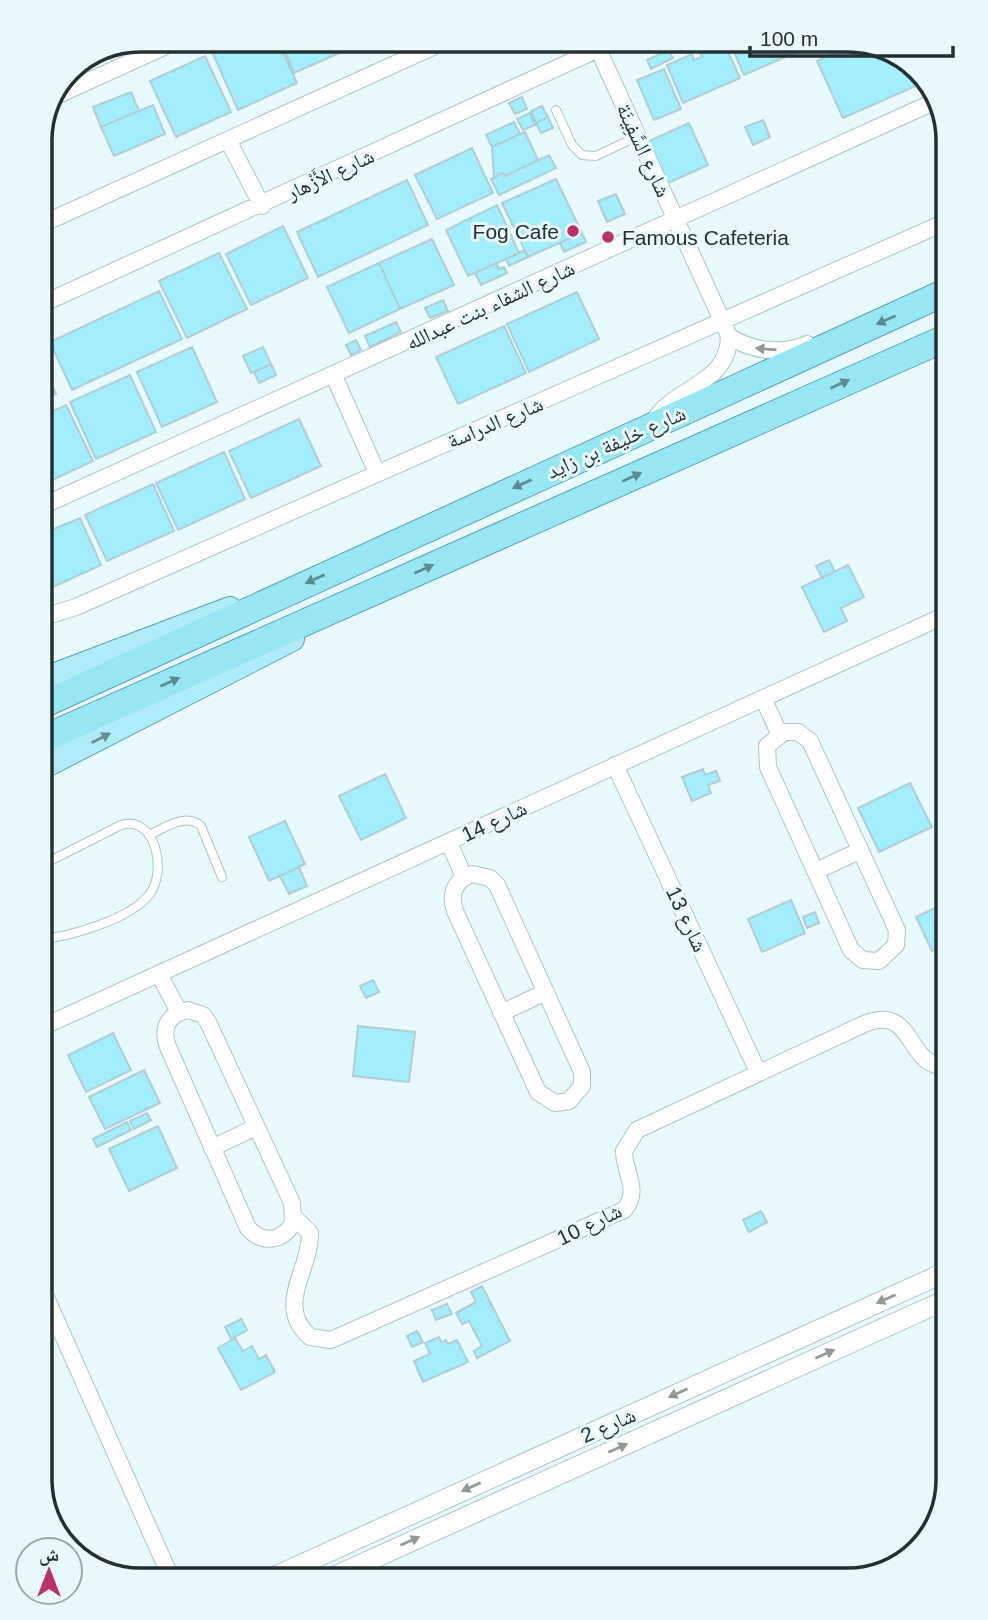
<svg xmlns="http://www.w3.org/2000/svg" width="988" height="1620" font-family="Arial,'Noto Naskh Arabic',sans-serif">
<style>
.building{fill:#a3eefd;stroke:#b0cdd3;stroke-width:2}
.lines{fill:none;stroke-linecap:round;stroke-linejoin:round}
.service-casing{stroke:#a8c5cb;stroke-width:10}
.minor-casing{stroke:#a8c5cb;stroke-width:18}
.tertiary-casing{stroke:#a8c5cb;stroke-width:21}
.primary-casing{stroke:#5da2af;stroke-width:26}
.trunk-casing{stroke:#5da2af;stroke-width:28}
.service{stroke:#fff;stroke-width:8}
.minor{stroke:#fff;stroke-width:16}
.tertiary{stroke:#fff;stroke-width:19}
.primary{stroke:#b0ecf7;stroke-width:24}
.trunk{stroke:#96e6f4;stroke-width:26}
.oneway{fill:#5e8b93}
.oneway2{fill:#929898}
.oneway3{fill:#6a8e94}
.poi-dot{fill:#bc3067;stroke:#e7f9fd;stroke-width:2.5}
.labels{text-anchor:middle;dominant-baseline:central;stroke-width:6;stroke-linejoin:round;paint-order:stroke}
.street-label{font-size:21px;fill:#253032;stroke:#e7f9fd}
.poi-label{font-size:21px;fill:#253032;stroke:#e7f9fd;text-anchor:end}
.rim{fill:none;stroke:#253032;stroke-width:3.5}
</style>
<rect width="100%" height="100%" fill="#e7f9fd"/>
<!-- building -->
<path class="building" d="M239 40H277L297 83 238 110 212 52Z
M280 40H348L351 48 294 73Z
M729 40H795L799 51 744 75Z
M723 41 740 78 683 103 667 65 692 54 694 60 702 57 699 51Z
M859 42 903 57 925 82 843 118 817 61Z
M668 50 673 58 651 69 647 60Z
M205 56 231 112 176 137 150 81Z
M664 69 681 109 654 120 637 80Z
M131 92 139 111 101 127 93 107Z
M522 97 527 109 515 114 509 103Z
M153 105 165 134 114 156 101 127Z
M542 106 548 117 536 123 531 111Z
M530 113 535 125 523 130 517 119Z
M548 117 553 128 541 133 536 123Z
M763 120 770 137 753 145 745 127Z
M514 122 520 134 492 147 486 135Z
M689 123 708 165 666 184 647 142Z
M525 132 538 160 505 176 503 173 494 178 492 147Z
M472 148 493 193 437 219 415 175Z
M549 155 556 168 499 195 491 179 503 173 505 176Z
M556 179 582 233 528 257 502 203Z
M407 180 428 225 318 277 297 232Z
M44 186 53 206 44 210 40 202V188Z
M616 194 625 214 607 222 598 201Z
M497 205 519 253 468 276 446 230Z
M283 226 308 278 251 305 226 254Z
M582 233 586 242 564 252 560 243Z
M432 239 454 285 400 309 379 263Z
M524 250 528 257 509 266 506 259Z
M219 253 247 309 187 338 159 281Z
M379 263 400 309 349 333 327 287Z
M496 263 499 269 504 267 507 273 481 285 475 273Z
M159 291 182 339 72 390 50 342Z
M577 292 599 339 529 372 507 324Z
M443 300 448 311 430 318 425 308Z
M396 322 401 332 370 347 365 336Z
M504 326 526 373 458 404 436 357Z
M356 340 361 350 351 355 346 345Z
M192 347 217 402 162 427 137 372Z
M263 347 271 364 251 373 243 356Z
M40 360 56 394 40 401Z
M271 364 276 375 259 383 254 372Z
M130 375 156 432 96 459 70 402Z
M66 405 93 461 40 486V417Z
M299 419 321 466 251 498 229 451Z
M224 452 245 499 178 530 156 483Z
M153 484 174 531 107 561 85 515Z
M80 518 101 565 40 593V535Z
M829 560 835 572 822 578 816 566Z
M848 565 864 597 841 608 847 621 824 632 802 587Z
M703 769 705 775 716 771 720 781 708 785 711 793 692 801 682 777Z
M385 774 406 818 361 840 339 796Z
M910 783 932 827 879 852 858 808Z
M285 821 305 864 269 881 249 837Z
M299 867 307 886 289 894 280 876Z
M948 888V943L932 951 916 917 944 904 939 892Z
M791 900 805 933 762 952 748 919Z
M815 912 819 923 807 928 803 917Z
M373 980 379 992 366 998 360 986Z
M358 1026 415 1032 409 1082 353 1076Z
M113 1033 131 1070 86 1092 68 1055Z
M144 1070 160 1103 105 1129 89 1097Z
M147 1113 151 1120 134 1129 130 1121Z
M127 1122 131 1130 97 1147 93 1139Z
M158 1126 177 1168 129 1191 109 1149Z
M761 1211 767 1222 749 1232 743 1220Z
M482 1286 510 1341 477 1358 474 1351 482 1346 469 1321 462 1324 456 1313 476 1302 471 1292Z
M447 1304 452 1314 436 1320 432 1310Z
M241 1319 247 1330 231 1339 225 1327Z
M417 1331 423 1342 412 1347 407 1336Z
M439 1337 441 1342 446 1340 448 1344 457 1340 468 1362 423 1382 414 1361 430 1354 425 1343Z
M235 1338 243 1351 252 1346 259 1359 266 1355 275 1372 241 1390 218 1348Z"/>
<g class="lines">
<!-- service casing -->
<g class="service-casing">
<path id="service" d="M556 110 572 145 582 155 596 156 638 136
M149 835C165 828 186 812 201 826L222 877
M40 939C70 937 130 919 149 895 167 873 157 815 121 825L40 866"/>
</g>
<!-- minor casing -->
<g class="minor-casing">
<path id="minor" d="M594 40 729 336C729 382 680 386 657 416
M58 95 179 40
M229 142 262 206
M40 225 448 40
M40 305 618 40
M729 336C751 351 782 355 807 344
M334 376 377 473
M40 507 938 100
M40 618 76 607 948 221
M763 698 779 733
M784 732H798L810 741 897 930 896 945 879 961 863 960 851 950 768 767 767 746Z
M615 765 758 1072
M449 842 464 877
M816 871 859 851
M472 874 490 878 497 885 582 1072V1086L569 1101 555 1103 538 1092 455 911C449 893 455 880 472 874Z
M159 974 179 1012
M188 1010 203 1015 208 1022 292 1203 293 1223C282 1242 262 1244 248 1228L168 1047C161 1028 168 1014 188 1010Z
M501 1013 546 992
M40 1028 948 614
M212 1148 256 1127
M294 1217 310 1233C311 1270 274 1305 310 1337L331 1340 624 1210C641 1191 624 1173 624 1151L637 1130 864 1024C916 1002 905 1070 948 1066
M40 1284 172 1580"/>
</g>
<!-- tertiary casing -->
<g class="tertiary-casing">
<path id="tertiary" d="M267 1580 948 1271
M326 1580 948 1299"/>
</g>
<!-- primary casing -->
<g class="primary-casing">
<path id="primary" d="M40 681 230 609
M40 768 292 639"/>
</g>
<!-- trunk casing -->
<g class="trunk-casing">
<path id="trunk" d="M40 706 948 291
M40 740 948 337"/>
</g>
<!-- service -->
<use href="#service" class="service"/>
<!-- minor -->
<use href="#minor" class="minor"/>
<!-- tertiary -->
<use href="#tertiary" class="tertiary"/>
<!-- primary -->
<use href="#primary" class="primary"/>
<!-- trunk -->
<use href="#trunk" class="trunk"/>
</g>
<!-- one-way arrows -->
<defs><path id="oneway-solid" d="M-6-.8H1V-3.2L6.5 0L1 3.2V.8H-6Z" transform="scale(1.75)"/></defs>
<g class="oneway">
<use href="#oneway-solid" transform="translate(886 320) rotate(156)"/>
<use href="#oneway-solid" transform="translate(840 384) rotate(-24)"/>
<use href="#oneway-solid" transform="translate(632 477) rotate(-24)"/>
<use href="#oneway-solid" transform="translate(522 484) rotate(156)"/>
<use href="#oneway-solid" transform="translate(424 569) rotate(-24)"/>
<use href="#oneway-solid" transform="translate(315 579) rotate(156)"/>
<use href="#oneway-solid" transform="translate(170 682) rotate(-24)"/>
</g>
<g class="oneway2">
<use href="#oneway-solid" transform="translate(766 349) rotate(-175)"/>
<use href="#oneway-solid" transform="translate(886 1299) rotate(156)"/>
<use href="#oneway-solid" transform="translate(825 1354) rotate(-24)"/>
<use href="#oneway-solid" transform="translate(678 1393) rotate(156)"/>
<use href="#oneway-solid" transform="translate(618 1448) rotate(-24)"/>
<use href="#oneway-solid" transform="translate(471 1487) rotate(156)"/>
<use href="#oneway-solid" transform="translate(410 1541) rotate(-24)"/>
</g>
<use class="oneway3" href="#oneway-solid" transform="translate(101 738) rotate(-27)"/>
<!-- markers -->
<g class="poi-dot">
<circle cx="573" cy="231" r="7"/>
<circle cx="608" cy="237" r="7"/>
</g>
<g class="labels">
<!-- street labels -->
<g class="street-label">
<text transform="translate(644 150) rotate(65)">شارع السَّفِينَة</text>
<text transform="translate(330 174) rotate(-25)">شارع الأَزْهار</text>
<text transform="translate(490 305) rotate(-25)">شارع الشفاء بنت عبدالله</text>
<text transform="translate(495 422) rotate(-23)">شارع الدراسة</text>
<text transform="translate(616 442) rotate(-24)">شارع خليفة بن زايد</text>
<text transform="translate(494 821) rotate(-25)">شارع 14</text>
<text transform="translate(687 919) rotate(65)">شارع 13</text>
<text transform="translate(589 1224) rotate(-26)">شارع 10</text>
<text transform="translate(608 1425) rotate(-24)">شارع 2</text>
</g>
<!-- poi labels -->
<g class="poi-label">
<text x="559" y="231">Fog Cafe</text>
<text x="622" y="237" text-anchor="start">Famous Cafeteria</text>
</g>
</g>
<!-- crop -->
<path d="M0 0H988V1620H0ZM140 52H848A88 88 0 0 1 936 140V1480A88 88 0 0 1 848 1568H140A88 88 0 0 1 52 1480V140A88 88 0 0 1 140 52Z" fill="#e7f9fd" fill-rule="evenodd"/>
<path class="rim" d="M140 52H848A88 88 0 0 1 936 140V1480A88 88 0 0 1 848 1568H140A88 88 0 0 1 52 1480V140A88 88 0 0 1 140 52Z"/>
<!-- north arrow -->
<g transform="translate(49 1571)"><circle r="33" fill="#e7f9fd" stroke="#99a9ac" stroke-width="2"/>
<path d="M0-5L12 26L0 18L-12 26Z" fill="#bc3067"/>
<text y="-10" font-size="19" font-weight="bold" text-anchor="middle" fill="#253032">ش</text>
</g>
<!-- scale -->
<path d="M750 46v10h203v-10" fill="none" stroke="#253032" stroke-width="3.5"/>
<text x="760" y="46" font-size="21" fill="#253032" stroke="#e7f9fd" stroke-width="5" paint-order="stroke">100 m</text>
</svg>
